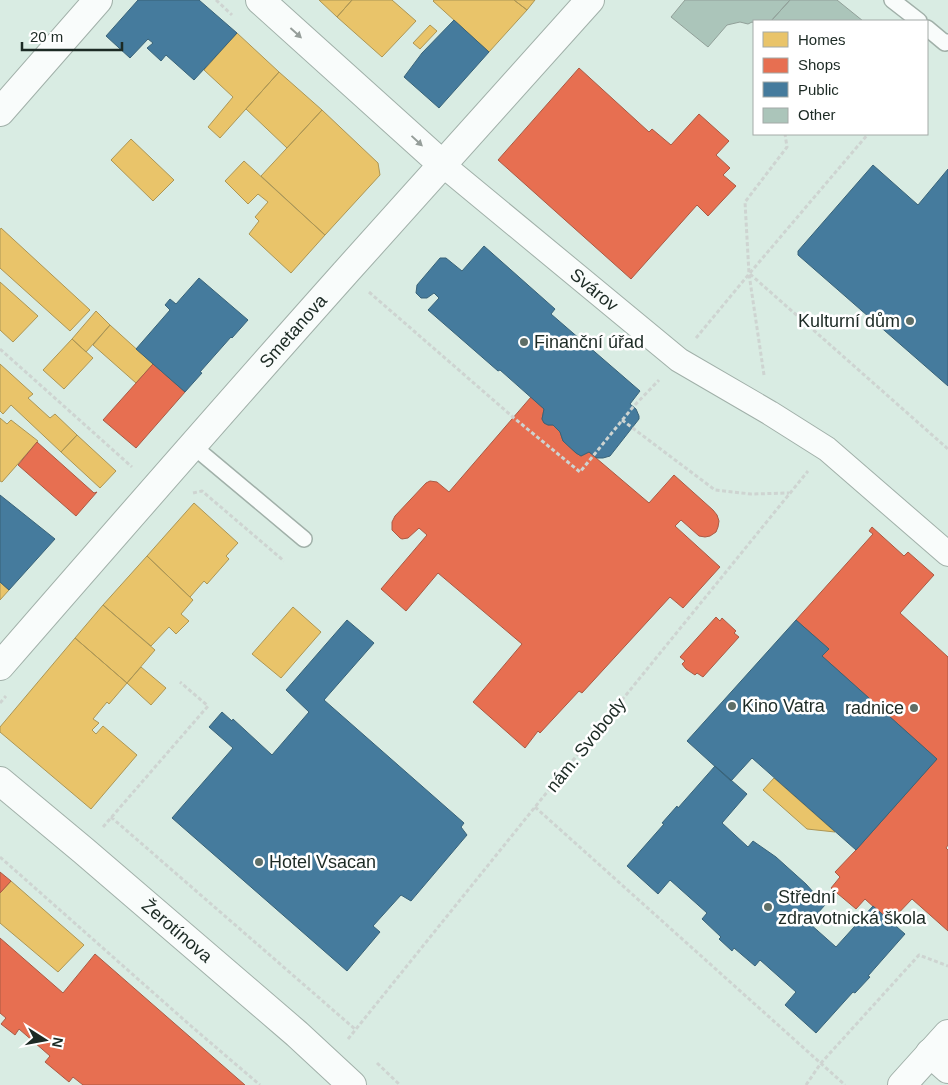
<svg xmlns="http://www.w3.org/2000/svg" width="948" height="1085" font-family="Arial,sans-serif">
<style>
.homes{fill:#e9c46a;stroke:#ac9655}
.shops{fill:#e76f51;stroke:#aa5a44}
.public{fill:#457b9d;stroke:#396379}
.building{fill:#abc5ba;stroke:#91a099}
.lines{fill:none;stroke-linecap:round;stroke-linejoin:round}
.service-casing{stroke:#a1b0a9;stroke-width:18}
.pedestrian-casing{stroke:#a1b0a9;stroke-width:26}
.minor-casing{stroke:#a1b0a9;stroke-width:30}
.tertiary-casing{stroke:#a1b0a9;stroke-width:30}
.path{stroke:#ced4d1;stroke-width:3;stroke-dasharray:4 2.5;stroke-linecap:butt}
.service{stroke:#f9fcfb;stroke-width:15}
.pedestrian{stroke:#f9fcfb;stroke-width:24}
.minor{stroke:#f9fcfb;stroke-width:28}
.tertiary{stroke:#f9fcfb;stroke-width:28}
.oneway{fill:#969e9a}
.poi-dot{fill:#5e6e67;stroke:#fff;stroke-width:2}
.labels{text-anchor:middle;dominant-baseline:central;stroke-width:5;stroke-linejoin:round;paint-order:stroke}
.street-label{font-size:18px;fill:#1c2a24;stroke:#fff}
.poi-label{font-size:18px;fill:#1c2a24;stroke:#fff;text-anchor:start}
</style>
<rect width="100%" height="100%" fill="#d9ece3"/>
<!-- homes -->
<path class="homes" d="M319 0H352L337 17Z
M352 0H392L416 21 382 57 337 17Z
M434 0H514L527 10 489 52 433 1Z
M514 0H535L527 10Z
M430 25 437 31 420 49 413 43Z
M237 33 279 72 220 138 208 127 233 97 204 70Z
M279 72 322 110 287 148 246 109Z
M322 110 378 163 380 175 325 235 261 176Z
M131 139 174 180 153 201 111 160Z
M244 161 325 235 291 273 249 234 259 221 255 217 268 202 258 194 248 204 225 181Z
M1 228 90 310 70 331 0 268V230Z
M0 282 38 316 13 342 0 330Z
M96 311 110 325 86 352 72 339Z
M110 325 153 364 136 383 93 345Z
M72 339 93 358 64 389 43 370Z
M0 364 33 394 28 398 50 418 55 414 77 435 61 452 11 405 3 414 0 411Z
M0 418 7 424 11 420 38 441 2 482 0 481Z
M77 435 116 471 100 488 61 452Z
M194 503 238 543 226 556 229 559 207 584 204 581 190 597 147 556Z
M147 556 193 600 181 614 189 621 176 634 169 627 151 646 103 605Z
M0 582 9 590 0 600Z
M103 605 155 650 127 683 75 638Z
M293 607 321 632 281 678 252 654Z
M75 638 127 683 109 704 107 702 93 719 99 723 92 730 96 734 103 726 137 755 91 809 0 732V727Z
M141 667 166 688 151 705 127 683Z
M774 778 835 832 807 829 763 790Z
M11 881 84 945 58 972 0 923V893Z"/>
<!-- shops -->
<path class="shops" d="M579 68 649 132 652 129 671 145 699 114 729 141 716 155 730 168 723 175 736 186 708 216 697 205 631 279 498 160Z
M153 364 185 392 136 448 103 420Z
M531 397 544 409 542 419 544 423 548 425H553L560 432 563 441 576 453 581 456 589 452 649 503 674 475 713 510 717 515 719 521 718 527 716 532 710 536 705 537 699 536 681 520 675 526 720 567 683 608 670 597 582 693 579 691 540 733 538 731 525 748 473 702 522 644 438 573 406 611 381 589 427 535 419 528 408 538 402 539 400 538 392 530V522L395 516 426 483 430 481 437 482 449 492Z
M37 442 94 493 97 492 76 516 18 465Z
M872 527 904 556 908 552 934 575 900 613 948 657V845L946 848 948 850V931L912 899 890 922 865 899 856 909 831 888 840 877 835 872 856 850 937 759 822 656 829 649 796 620 873 534 869 531Z
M716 617 720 621 722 618 736 631 734 633 739 637 703 677 697 673 695 675 686 669 682 664 685 661 680 657Z
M0 872 11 881 0 893Z
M0 938 63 993 95 954 245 1085H83L73 1077 69 1082 45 1062 50 1056 19 1029 15 1035 1 1024 6 1018 0 1013Z"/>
<!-- public -->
<path class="public" d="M138 0H199L237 33 194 80 166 55 161 61 147 48 153 43 148 39 130 58 106 36Z
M454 20 489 52 439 108 404 77 422 53Z
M873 165 918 205 948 169V386L798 255V251Z
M484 246 555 309 551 314 640 391 630 404 636 409 639 416V419L610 456 603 458H597L589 452 581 456 576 453 563 441 560 432 553 425H548L544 423 542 419 544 409 500 370 498 371 428 310 439 298 434 293 427 298H421L416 293 417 285 440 258H446L462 271Z
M199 278 248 320 232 338 231 337 200 372 202 373 185 392 136 349 170 310 165 305 170 299 176 304Z
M0 495 55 539 9 590 0 582Z
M347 620 374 643 324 700 464 823 461 827 467 835 411 901 401 895 373 926 380 932 347 971 172 818 233 748 209 727 222 712 232 721 233 719 272 755 309 712 286 690Z
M796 620 829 649 822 656 937 759 856 850 752 758 731 781 687 741Z
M715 766 747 794 722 823 748 847 753 841 776 857 806 884 825 905 809 923 836 947 873 906 905 934 868 976 870 977 855 993 853 992 816 1033 785 1005 796 992 760 960 755 966 734 948 732 951 719 939 721 937 702 919 707 913 670 880 658 894 627 866 664 824 662 823 677 806 678 808Z"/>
<!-- building -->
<path class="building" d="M685 0H790L771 21H754V23L752 22 748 24 740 22 727 25 708 47 671 17Z
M790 0H837L863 21H771Z"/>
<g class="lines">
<!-- service casing -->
<g class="service-casing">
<path id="service" d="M892 0 919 21
M927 28 945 43 948 42
M193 446 304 539"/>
</g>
<!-- pedestrian casing -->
<g class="pedestrian-casing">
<g id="pedestrian">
<path id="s1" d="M443 165 679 360 770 413 827 449 948 554"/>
</g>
</g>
<!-- minor casing -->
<g class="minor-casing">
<g id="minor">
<path d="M260 0 443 165"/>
<path id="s2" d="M0 666C114 535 229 403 345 273 427 182 509 91 590 0"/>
<path id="s3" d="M0 781 84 851 297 1034 352 1085"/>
<path d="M930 1053 948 1069"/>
<path d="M902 1085 948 1034"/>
</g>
</g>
<!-- tertiary casing -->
<g class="tertiary-casing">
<path id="tertiary" d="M0 112 98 0"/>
</g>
<!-- path -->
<path class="path" d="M216 0 232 15
M750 274 948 449
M369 292 514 418 580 472 633 407 659 380
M696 338 749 274 868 134
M0 349 132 467
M764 375 749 274 745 202 787 147 785 134
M622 420 715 490 751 494 789 493
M193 493 202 491 284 561
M0 703 6 696
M535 807 845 1085
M111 817 356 1030
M103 827 208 706 180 682
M0 857 191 1026 260 1085
M348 1039 535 807 808 471
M377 1063 400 1085
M806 1085 821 1063 919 955 948 966"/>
<!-- service -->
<use href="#service" class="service"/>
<!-- pedestrian -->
<use href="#pedestrian" class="pedestrian"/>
<!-- minor -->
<use href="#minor" class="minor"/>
<!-- tertiary -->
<use href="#tertiary" class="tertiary"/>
</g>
<!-- one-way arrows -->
<defs><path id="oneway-solid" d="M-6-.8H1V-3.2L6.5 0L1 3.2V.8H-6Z" transform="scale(1.25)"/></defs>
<g class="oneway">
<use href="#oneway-solid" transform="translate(296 33) rotate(42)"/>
<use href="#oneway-solid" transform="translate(417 141) rotate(43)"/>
</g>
<!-- markers -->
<g class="poi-dot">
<circle cx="910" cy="321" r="5"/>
<circle cx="524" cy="342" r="5"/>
<circle cx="732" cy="706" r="5"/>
<circle cx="914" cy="708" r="5"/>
<circle cx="259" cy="862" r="5"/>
<circle cx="768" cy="907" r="5"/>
</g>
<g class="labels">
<!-- street labels -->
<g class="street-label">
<text stroke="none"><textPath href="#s1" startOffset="196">Svárov</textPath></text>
<text stroke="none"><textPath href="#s2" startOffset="445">Smetanova</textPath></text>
<text transform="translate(586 745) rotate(-51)">nám. Svobody</text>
<text stroke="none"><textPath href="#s3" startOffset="232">Žerotínova</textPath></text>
</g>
<!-- poi labels -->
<g class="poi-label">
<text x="900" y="321" text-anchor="end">Kulturní dům</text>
<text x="534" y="342">Finanční úřad</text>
<text x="742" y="706">Kino Vatra</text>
<text x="904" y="708" text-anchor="end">radnice</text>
<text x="269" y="862">Hotel Vsacan</text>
<text x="778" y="897">Střední<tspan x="778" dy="21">zdravotnická škola</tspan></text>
</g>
</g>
<!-- legend -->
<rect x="753" y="20" width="175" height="115" fill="#ffffff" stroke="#a4aaa7"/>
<rect x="763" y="32" width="25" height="15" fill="#e9c46a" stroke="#a4aaa7"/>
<text x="798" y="45" font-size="15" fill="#1c2a24">Homes</text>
<rect x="763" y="58" width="25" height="15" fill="#e76f51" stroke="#a4aaa7"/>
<text x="798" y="70" font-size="15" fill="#1c2a24">Shops</text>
<rect x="763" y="82" width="25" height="15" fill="#457b9d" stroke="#a4aaa7"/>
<text x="798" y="95" font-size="15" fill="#1c2a24">Public</text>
<rect x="763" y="108" width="25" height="15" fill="#abc5ba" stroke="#a4aaa7"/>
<text x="798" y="120" font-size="15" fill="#1c2a24">Other</text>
<!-- north arrow -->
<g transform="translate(45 1040) rotate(101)" stroke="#ffffff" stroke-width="4" paint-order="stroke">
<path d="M0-4L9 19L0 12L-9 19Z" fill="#1c2a24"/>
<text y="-8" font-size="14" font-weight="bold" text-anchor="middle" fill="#1c2a24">N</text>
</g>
<!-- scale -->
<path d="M22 42v8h100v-8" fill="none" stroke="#1c2a24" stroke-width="2.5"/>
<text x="30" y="42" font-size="15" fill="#1c2a24" stroke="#ffffff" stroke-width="4" paint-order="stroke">20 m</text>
</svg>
